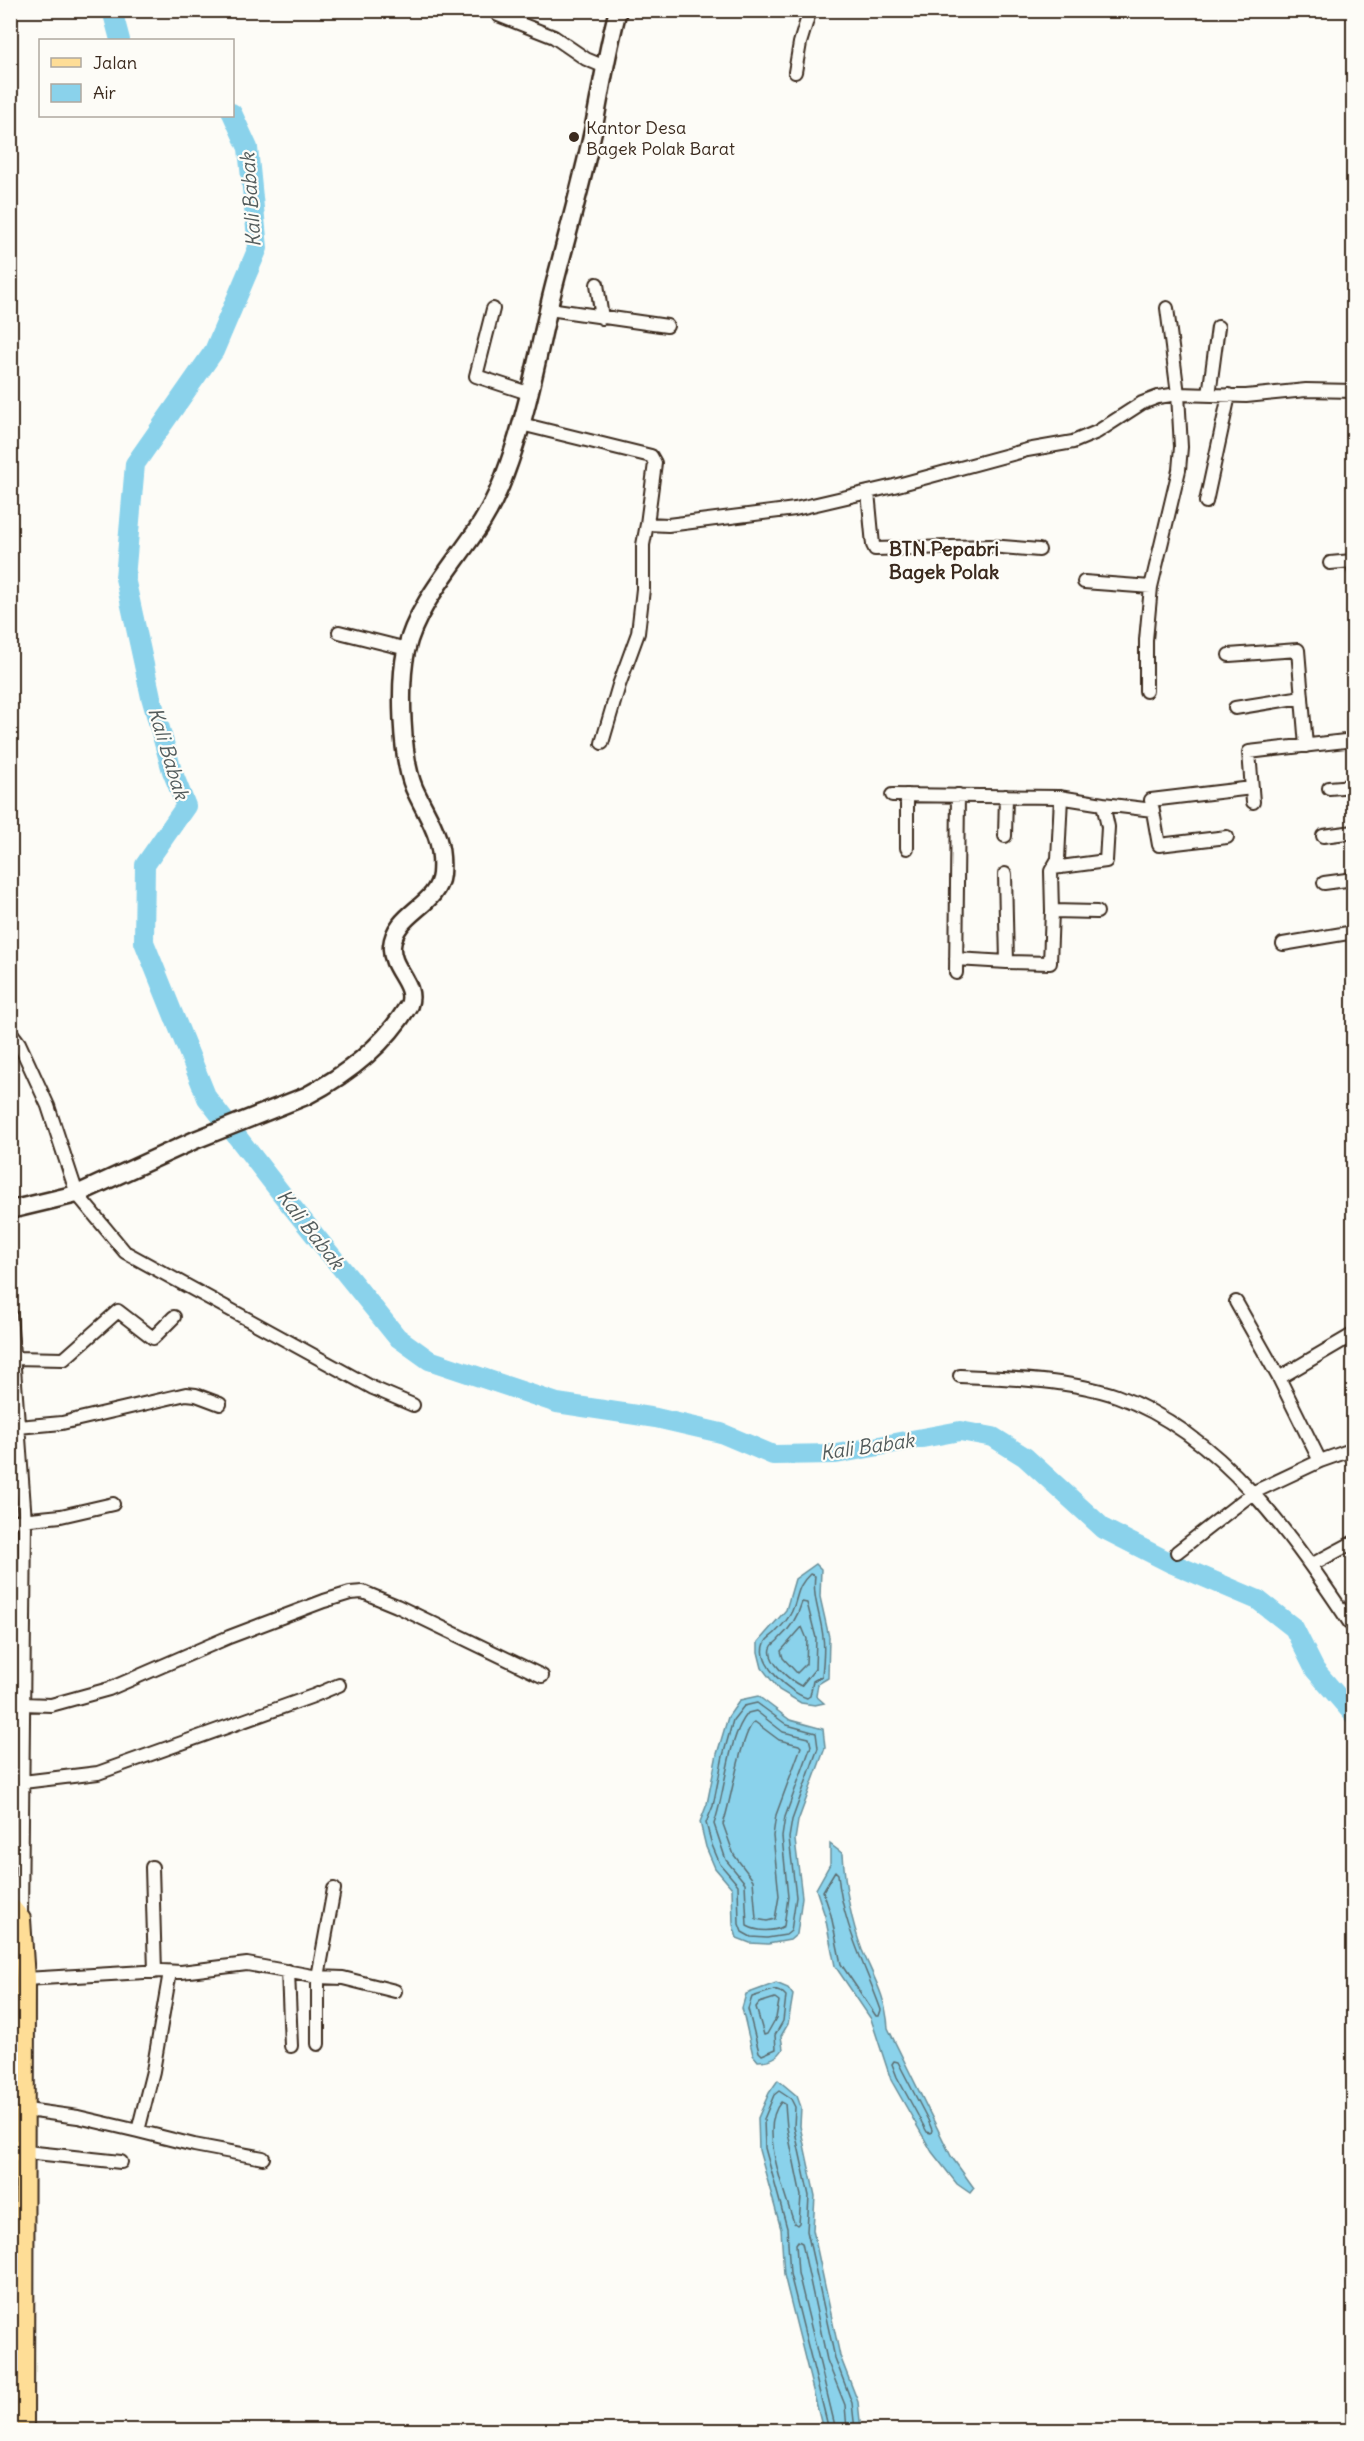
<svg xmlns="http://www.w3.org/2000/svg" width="1364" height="2441" font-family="Delius,sans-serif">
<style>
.water{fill:#8ad2eb;stroke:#6a8f99;stroke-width:1.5}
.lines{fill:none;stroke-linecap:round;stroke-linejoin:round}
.shore{stroke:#5b6d70;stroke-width:1.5}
.river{stroke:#8ad2eb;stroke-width:20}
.street-casing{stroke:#3b2a1e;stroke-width:16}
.secondary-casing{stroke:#3b2a1e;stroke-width:21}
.primary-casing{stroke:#3b2a1e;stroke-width:22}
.street{stroke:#fdfcf7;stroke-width:12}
.secondary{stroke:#fdfcf7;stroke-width:16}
.primary{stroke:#fedd96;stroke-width:18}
.poi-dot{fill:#3b2a1e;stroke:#fdfcf7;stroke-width:2}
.labels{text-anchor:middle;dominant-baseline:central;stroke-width:4.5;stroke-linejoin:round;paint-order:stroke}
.poi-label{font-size:18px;fill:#3b2a1e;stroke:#fdfcf7;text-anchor:start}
.water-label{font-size:20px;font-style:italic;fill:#535c5c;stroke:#fdfcf7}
.neighbourhood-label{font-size:20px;font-weight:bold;fill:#3b2a1e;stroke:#fdfcf7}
</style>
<rect width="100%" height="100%" fill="#fdfcf7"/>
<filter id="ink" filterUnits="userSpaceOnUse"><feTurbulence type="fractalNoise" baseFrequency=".0167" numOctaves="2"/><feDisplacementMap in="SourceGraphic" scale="12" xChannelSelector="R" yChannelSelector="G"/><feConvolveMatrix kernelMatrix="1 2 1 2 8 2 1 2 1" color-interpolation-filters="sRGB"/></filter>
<g filter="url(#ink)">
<!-- water -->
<path class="water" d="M816 1564 821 1569 820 1597 829 1637 828 1678 818 1684 816 1696 824 1703 815 1705 801 1703 779 1690 762 1668 758 1652V1642L786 1610 795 1579Z
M758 1696 790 1720 823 1729 825 1748 798 1821 795 1840 802 1897 797 1934 790 1940 768 1944 750 1943 737 1938 733 1925 732 1888 715 1868 706 1847 700 1822 707 1804 717 1754 728 1717 740 1700Z
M830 1844 843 1854C845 1888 850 1918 862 1950 874 1978 886 1997 888 2028L951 2156 974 2188 970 2193 957 2184 932 2152 891 2080 871 2019 835 1966 825 1916 816 1889 830 1864Z
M776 1983 788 1988 793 1995 788 2024 781 2036 783 2049C778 2058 769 2061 758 2061L753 2055 742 2008 746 1994Z
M778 2080 797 2096 801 2107 800 2126 815 2196 813 2230 840 2356 858 2402 861 2430H823L784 2275 781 2229 759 2150 758 2118 769 2093Z"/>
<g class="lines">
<!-- shore -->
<path class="shore" d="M810 1574 815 1576C812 1598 821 1616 823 1637 825 1649 823 1663 822 1676L813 1681 810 1696 807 1698C789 1692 756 1664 765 1643 767 1638 771 1637 775 1633 780 1628 789 1618 792 1611 799 1595 796 1587 810 1574Z
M802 1602 807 1603 816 1638 815 1669 801 1686C791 1681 764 1660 772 1646 773 1644 778 1641 779 1639 790 1629 798 1616 802 1602Z
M802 1627 807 1639 806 1664 797 1673 783 1658 781 1651Z
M757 1703 787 1725 816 1733 818 1748 792 1820 789 1838 796 1897 791 1931 786 1935 767 1938 751 1937 742 1932 739 1924 738 1885 720 1864 712 1845 706 1823 713 1806 723 1756 733 1720 744 1706Z
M756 1711 783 1732 809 1738 811 1746 785 1817 782 1837 788 1897 784 1926C774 1932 758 1932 747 1926L745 1883 726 1860 714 1824C726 1791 727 1738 748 1713Z
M755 1722 779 1740 799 1745 801 1747 776 1815 773 1836 779 1896 775 1919 767 1921 756 1919 753 1880 734 1855 723 1824C730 1807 742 1727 755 1722Z
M835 1871 838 1874C842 1923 865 1965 881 2010L879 2016H876L841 1964 831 1915 823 1891Z
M774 1990 783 1993 786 1996 783 2021 775 2035 776 2049 762 2055 759 2052 748 2009 752 1997Z
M775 1998 779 2001 776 2018 767 2034 764 2035 756 2007 759 2003Z
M894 2061 898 2062 928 2120 932 2130 931 2133 927 2132 897 2077 892 2064Z
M781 2102 785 2104 787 2128 801 2196 799 2223 797 2225 794 2223C785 2193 758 2128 781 2102Z
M829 2430 790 2274 787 2228 765 2148 764 2119 774 2095 779 2091 791 2099 795 2107 794 2127 809 2196 807 2231 835 2358 852 2403 855 2430
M836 2430 798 2273 796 2244 798 2241 802 2243 827 2360 845 2405 847 2430"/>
<!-- river -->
<path class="river" d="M112 10 120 40
M232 113 248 148 258 248 214 351 135 464 125 578 151 697 172 771 186 806 145 865 144 942 207 1098 288 1202 397 1337 429 1360 557 1403 656 1418 721 1433 773 1455 836 1454 960 1431 993 1437 1025 1457 1104 1529 1171 1563 1258 1600 1294 1628 1315 1670 1354 1715"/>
<!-- street casing -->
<g class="street-casing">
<path id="street" d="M498 15 554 37 586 59 605 67
M795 72 800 43 810 10
M597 284 602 318
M493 309 476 376 528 393
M549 309 667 326
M1209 395 1218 327
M521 424 651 456 655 463 647 524 668 525 795 509 894 486 1027 450 1073 442 1097 432 1142 403 1158 397 1178 394 1246 396 1306 390 1354 391
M868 492 873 545 875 549 990 546 1039 550
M1206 502 1229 395
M1330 563 1352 561 1354 570
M1084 582 1151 587
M339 632 407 649
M1229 655 1298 650 1306 746
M1146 691V640L1151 587 1179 470 1181 447 1178 394 1167 308
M1235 708 1302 697
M602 743 619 685 638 633 643 589V545L647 524
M1329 788 1354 786
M892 795 1059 797 1103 804
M1061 797 1058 859 1051 871 1052 911 1097 912
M1253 802 1249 752 1354 740
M1005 836 1006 796
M1323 836 1354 832
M1227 837 1159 845 1151 800 1252 788
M907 848V795
M1053 868 1106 861 1108 827 1103 804 1153 810
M1005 874 1007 962 1050 963 1052 911
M1324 883 1354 879
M1283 944 1354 932
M956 959 1007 962
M956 973 958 795
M10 1031 19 1043 48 1106 77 1194 125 1252 373 1388 413 1405
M1236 1302 1279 1378 1320 1461
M10 1313 25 1521 21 1919
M13 1358 64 1359 118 1311 153 1338 174 1317
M960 1376C1009 1378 1071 1380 1117 1396 1223 1434 1294 1539 1354 1629
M1279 1378 1354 1334
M18 1427 62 1423 186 1394 196 1395 220 1404
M10 1521 61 1516 113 1504
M1177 1552 1254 1492 1320 1461 1354 1449
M1311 1565 1354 1542
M23 1704 51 1705 109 1689 229 1637 324 1601 350 1593 363 1592 397 1606 542 1676
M23 1782 98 1773 313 1696 339 1685
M152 1867 155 1972
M288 1971 291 2046
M25 1979 162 1971 181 1972 247 1964 318 1977 334 1889
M318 2044V1977L343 1978 395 1991
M27 2110 78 2117 138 2131 153 2071 170 1972
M138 2131 194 2145 263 2158
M26 2152 121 2162
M10 2266H24
M10 2401H24"/>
</g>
<!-- secondary casing -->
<g class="secondary-casing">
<path id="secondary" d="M10 1210 77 1194 195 1140 306 1096C348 1074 384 1046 409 1005 417 984 390 969 392 946 395 912 438 906 441 874 444 836 428 819 414 788 401 757 399 684 406 651 416 605 458 560 482 522 493 504 502 484 509 463 528 410 538 353 551 298 565 242 581 187 593 131 601 91 607 50 618 10"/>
</g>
<!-- primary casing -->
<g class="primary-casing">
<path id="primary" d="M10 1906 21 1919 25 1979 24 2430"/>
</g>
<!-- street -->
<use href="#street" class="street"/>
<!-- secondary -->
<use href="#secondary" class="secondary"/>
<!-- primary -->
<use href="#primary" class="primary"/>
</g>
</g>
<!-- markers -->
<circle class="poi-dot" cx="574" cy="137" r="6"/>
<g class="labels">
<!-- poi labels -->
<g class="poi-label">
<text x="586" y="127">Kantor Desa<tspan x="586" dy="21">Bagek Polak Barat</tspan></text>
</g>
<!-- water labels -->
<g class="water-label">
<text transform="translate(250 200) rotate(-94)">Kali Babak</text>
<text transform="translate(169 753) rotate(73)">Kali Babak</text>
<text transform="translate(311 1229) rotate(52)">Kali Babak</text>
<text transform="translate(867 1446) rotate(-8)">Kali Babak</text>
</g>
<!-- neighbourhood labels -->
<g class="neighbourhood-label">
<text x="944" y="548">BTN Pepabri<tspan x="944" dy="23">Bagek Polak</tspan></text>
</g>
</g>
<!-- margin -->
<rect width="1364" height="2441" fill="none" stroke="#fdfcf7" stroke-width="36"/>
<rect x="18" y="18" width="1328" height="2405" fill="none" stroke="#3b2a1e" stroke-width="2" filter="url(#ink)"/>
<!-- legend -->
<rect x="39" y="39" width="195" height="78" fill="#fdfcf7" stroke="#afa8a0" stroke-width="1.5"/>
<rect x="51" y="58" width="30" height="9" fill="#fedd96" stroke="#afa8a0" stroke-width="1.5"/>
<text x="93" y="69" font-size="18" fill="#3b2a1e">Jalan</text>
<rect x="51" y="84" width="30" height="18" fill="#8ad2eb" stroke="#afa8a0" stroke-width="1.5"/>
<text x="93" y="99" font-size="18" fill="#3b2a1e">Air</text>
</svg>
